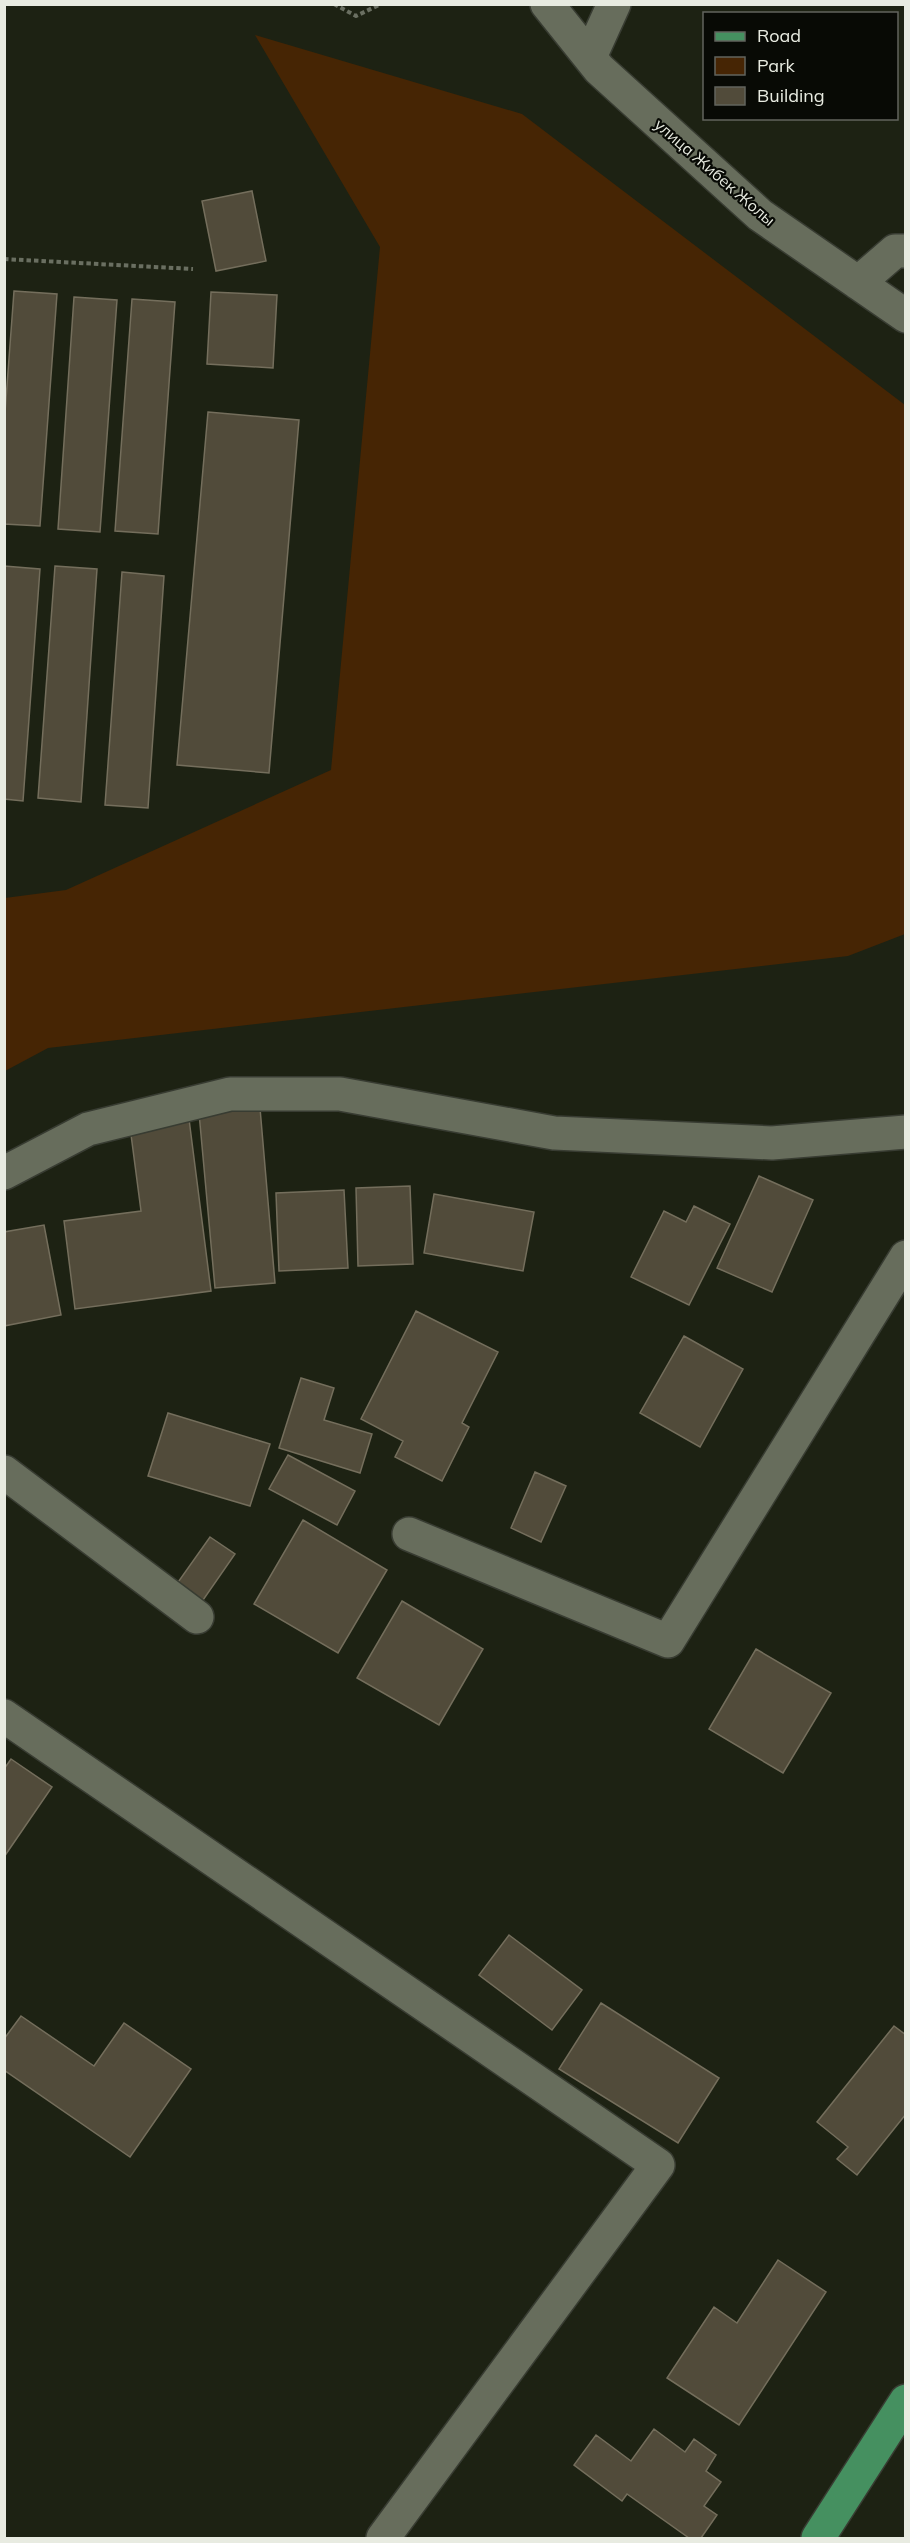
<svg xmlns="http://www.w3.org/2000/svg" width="910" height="2543" font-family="Mulish,sans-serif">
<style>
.green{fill:#462504}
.building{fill:#514b3a;stroke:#746e5c;stroke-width:1.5}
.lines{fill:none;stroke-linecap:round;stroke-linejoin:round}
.minor-casing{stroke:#383c32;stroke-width:36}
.major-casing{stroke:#383c32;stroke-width:36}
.path{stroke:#6a6f61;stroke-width:4;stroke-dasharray:4.5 3;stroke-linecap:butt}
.minor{stroke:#676d5c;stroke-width:33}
.major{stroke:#459060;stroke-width:33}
.labels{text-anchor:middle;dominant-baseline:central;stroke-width:4.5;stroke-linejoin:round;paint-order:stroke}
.street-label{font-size:16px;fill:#e8ebe1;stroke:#080a05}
</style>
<rect width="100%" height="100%" fill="#1d2213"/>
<!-- green -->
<path class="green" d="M255 35 522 114 905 405V934L848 956 48 1048 5 1071V898L66 890 331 770 380 247Z"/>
<!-- building -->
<path class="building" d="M252 191 266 261 216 271 202 201Z
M14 291 57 294 40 526 4 524V426Z
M211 292 277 295 273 368 207 364Z
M74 297 117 300 100 532 58 529Z
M132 299 175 302 158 534 115 531Z
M208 412 299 420 269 773 177 765Z
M4 566 40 569 23 801 4 799Z
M55 566 97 569 81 802 38 798Z
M122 572 164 576 148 808 105 805Z
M260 1108 275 1283 215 1288 199 1113Z
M189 1119 211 1291 75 1309 64 1221 141 1211 130 1127Z
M759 1176 813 1200 772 1292 717 1268Z
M410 1186 413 1264 358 1266 356 1188Z
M344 1190 348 1268 279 1271 276 1193Z
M434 1194 534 1212 523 1271 424 1253Z
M694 1206 730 1224 689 1305 631 1277 664 1211 686 1222Z
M44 1225 61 1315 4 1326V1232Z
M416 1311 498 1352 462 1423 469 1427 442 1481 395 1457 403 1441 361 1419Z
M684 1336 743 1369 700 1447 640 1413Z
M301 1378 334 1388 324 1420 372 1434 360 1473 279 1448Z
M168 1413 270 1444 250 1506 148 1476Z
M288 1455 355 1491 337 1525 269 1489Z
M535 1472 566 1486 541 1542 511 1528Z
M303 1520 387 1570 338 1653 254 1604Z
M210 1537 235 1554 201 1603 176 1585Z
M402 1601 483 1649 439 1725 357 1678Z
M756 1649 831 1693 783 1773 709 1729Z
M11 1759 52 1787 4 1857V1769Z
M509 1935 582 1990 552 2030 479 1975Z
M601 2003 719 2078 678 2143 559 2069Z
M21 2016 94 2066 124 2023 191 2069 130 2157 4 2070V2039Z
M894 2026 906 2035V2114L857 2175 837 2159 848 2147 817 2122Z
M778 2260 826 2292 739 2425 667 2378 714 2307 737 2323Z
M654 2429 685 2452 694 2439 716 2455 706 2471 721 2482 704 2506 717 2515 701 2538H689L627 2494 622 2501 574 2465 596 2435 631 2461Z"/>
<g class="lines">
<!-- minor casing -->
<g class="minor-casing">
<path id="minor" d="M547 4 599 69 760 215 906 316
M590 57 614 4
M858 283 895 251H906
M4 1173 88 1129 230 1094H340L554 1133 772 1143 906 1132
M4 1472 197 1617
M409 1534 668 1641 906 1257
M4 1716 658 2165 383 2538"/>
</g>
<!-- major casing -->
<g class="major-casing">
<path id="major" d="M818 2538 906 2401"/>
</g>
<!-- path -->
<path class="path" d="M334 4 356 16 381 4
M4 259 193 269"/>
<!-- minor -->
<use href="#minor" class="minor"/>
<!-- major -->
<use href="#major" class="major"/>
</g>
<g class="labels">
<!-- street labels -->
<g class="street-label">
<text transform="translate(715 172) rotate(41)">улица Жибек Жолы</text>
</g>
</g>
<!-- border -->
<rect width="910" height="2543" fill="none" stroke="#e8ebe1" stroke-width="12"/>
<!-- legend -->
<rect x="703" y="12" width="195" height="108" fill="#080a05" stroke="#62645d" stroke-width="1.5"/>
<rect x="715" y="32" width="30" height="9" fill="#459060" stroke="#62645d" stroke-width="1.5"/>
<text x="757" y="42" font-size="18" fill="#e8ebe1">Road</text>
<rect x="715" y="57" width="30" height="18" fill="#462504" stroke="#62645d" stroke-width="1.5"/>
<text x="757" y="72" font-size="18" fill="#e8ebe1">Park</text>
<rect x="715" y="87" width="30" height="18" fill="#514b3a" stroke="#62645d" stroke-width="1.5"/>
<text x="757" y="102" font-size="18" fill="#e8ebe1">Building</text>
</svg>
